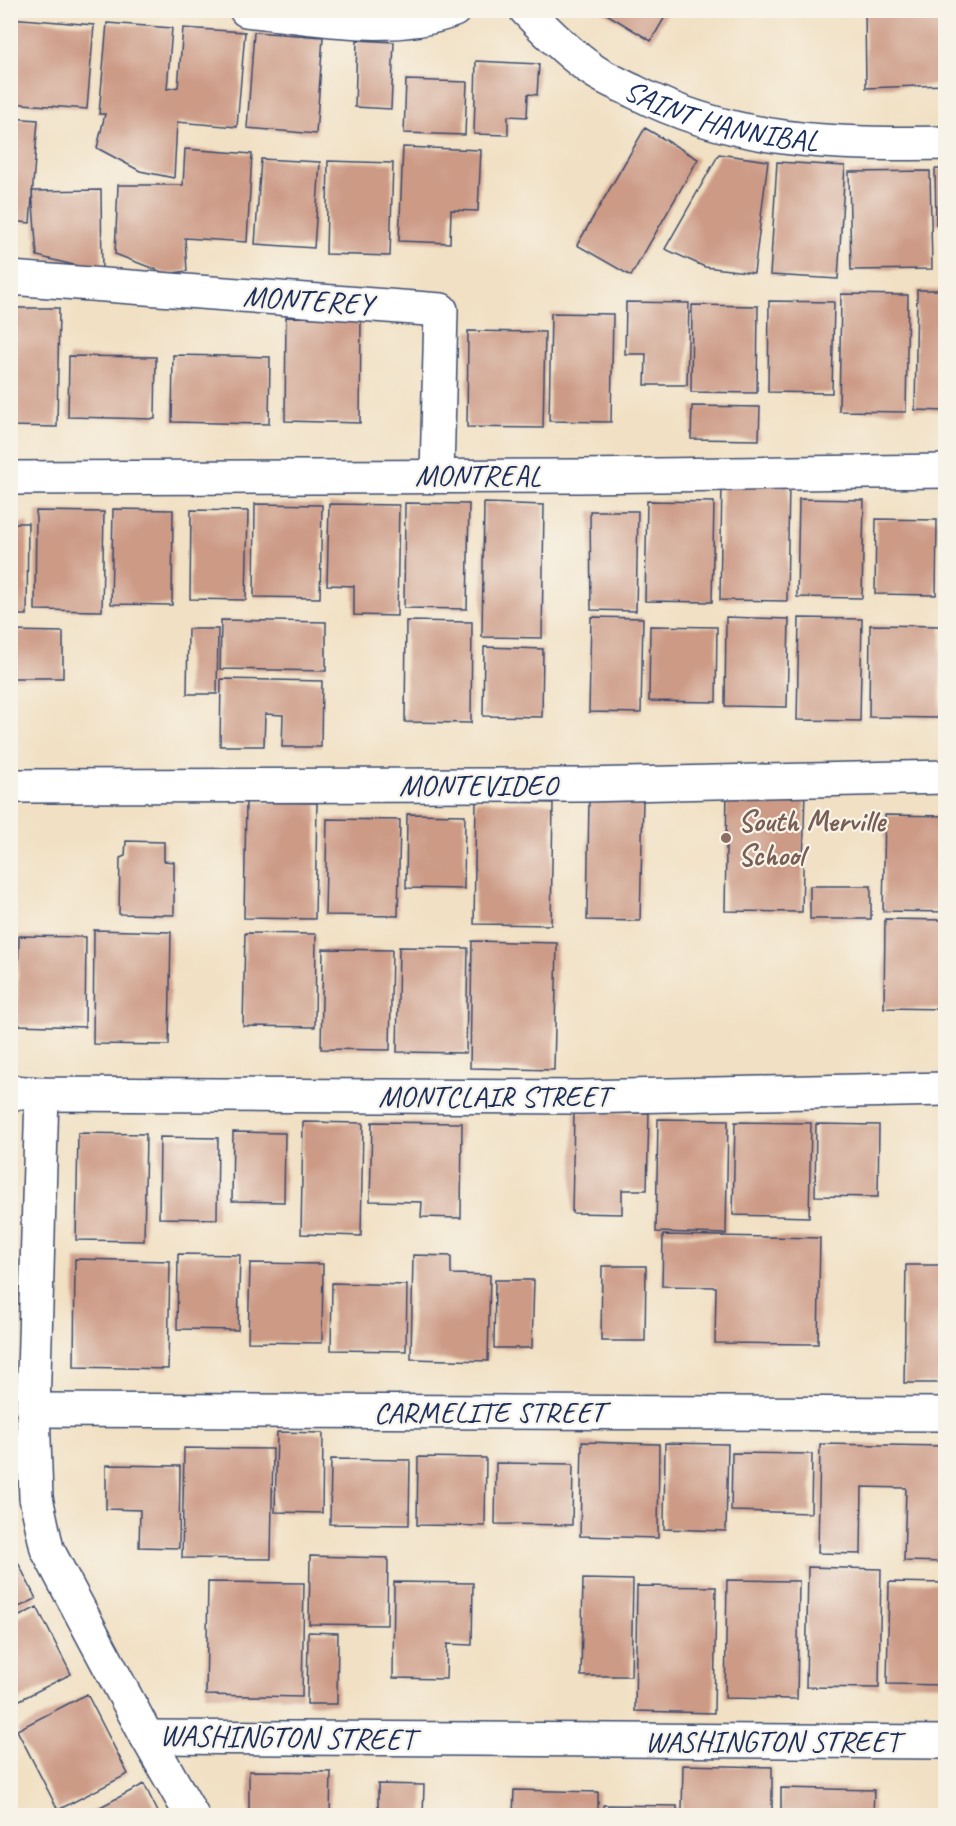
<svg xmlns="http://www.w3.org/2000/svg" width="956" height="1826" font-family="Caveat,sans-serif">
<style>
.building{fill:#cc9a85}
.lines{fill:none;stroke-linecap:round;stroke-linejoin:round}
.minor-casing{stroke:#3b4a6d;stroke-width:36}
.minor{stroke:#fff;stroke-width:33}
.education-dot{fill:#8d6e63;stroke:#f7f3e8;stroke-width:2}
.labels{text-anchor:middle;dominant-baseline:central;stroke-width:4.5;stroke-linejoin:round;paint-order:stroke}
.street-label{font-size:30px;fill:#1b2f5e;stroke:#f7f3e8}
.education-label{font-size:30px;font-weight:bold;fill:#785e54;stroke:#f7f3e8;text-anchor:start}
</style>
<rect width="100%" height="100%" fill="#f7f3e8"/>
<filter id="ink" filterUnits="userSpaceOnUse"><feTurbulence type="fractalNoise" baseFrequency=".0167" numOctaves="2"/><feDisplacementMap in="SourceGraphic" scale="12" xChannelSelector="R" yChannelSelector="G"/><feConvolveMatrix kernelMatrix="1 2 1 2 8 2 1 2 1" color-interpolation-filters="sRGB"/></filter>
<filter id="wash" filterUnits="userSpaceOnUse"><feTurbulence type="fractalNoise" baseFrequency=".008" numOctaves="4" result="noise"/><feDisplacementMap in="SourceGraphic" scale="24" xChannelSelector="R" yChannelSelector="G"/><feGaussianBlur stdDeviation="1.35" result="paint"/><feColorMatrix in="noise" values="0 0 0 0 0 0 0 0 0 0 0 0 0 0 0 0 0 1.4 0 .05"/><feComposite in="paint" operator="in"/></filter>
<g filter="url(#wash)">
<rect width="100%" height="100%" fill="#f1e0c3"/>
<g id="blocks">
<!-- building -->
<path class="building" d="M600 10H669L651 41Z
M865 10H943L944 85 866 88Z
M10 18 94 25 87 109 10 103Z
M107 23 172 28 167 89 178 87 183 28 245 32 237 127 177 122 174 178 140 171 97 148 105 114H99Z
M254 32 323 37 316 134 247 128Z
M357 40 394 42 391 109 355 107Z
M476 61 539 64 537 95 528 94 527 117 508 116V135L474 134Z
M406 80 467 82 465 135 404 133Z
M10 118 38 120 30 223 10 221Z
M645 128 698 159 631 276 577 245Z
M403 147 481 150 478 211 451 210 450 243 399 241Z
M185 149 252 154 247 242 185 238 187 271 167 274 115 254 118 185H183Z
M719 154 768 161 754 273 705 267 665 249Z
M261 159 320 162 314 248 255 244Z
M328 161 393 163 390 256 326 254Z
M777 162 845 166 838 279 770 275Z
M935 169H946V225H936Z
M930 171 932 269 851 270 849 172Z
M101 190 102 272 37 256 32 191Z
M917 290H946V411L915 410Z
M841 294 908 295 906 412 839 411Z
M769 301 834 302 832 393 768 392Z
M626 302 689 303 687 385H645L646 354H625Z
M692 305 758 306 757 393 691 392Z
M10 308H59L57 427 10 426Z
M551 313 613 314 611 422 549 421Z
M286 317 361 318 360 423 285 421Z
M468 331 545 332 543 428 467 427Z
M173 355 270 357 269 424 172 422Z
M69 356 156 357 155 419 68 417Z
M692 406 760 407 759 440 691 439Z
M722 482 789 483 787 601 720 600Z
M799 499 864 500 862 598 797 597Z
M647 501 714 502 712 602 645 601Z
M405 503 469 504 467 609 404 608Z
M484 503 544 505 542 638 482 637Z
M255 504 322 505 320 598 254 597Z
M329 504 399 505 397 616 354 615V586L327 585Z
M113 509 173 510 172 605 111 604Z
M191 510 248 511 246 600 190 599Z
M36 511 104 512 102 611 35 610Z
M590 511H638L636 611 591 610Z
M876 519 937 520 936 595 875 594Z
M10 523H28L27 615H10Z
M591 617 643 618 641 713 589 712Z
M726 617 789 619 787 707 725 706Z
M799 618 862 619 860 721 797 720Z
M221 620 326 622V671L220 669Z
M406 621 472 622 471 723 405 722Z
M870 625 941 626 940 718 869 717Z
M650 626 717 627 716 702 649 701Z
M188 629H218L217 694H187Z
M10 631 63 632V678H10Z
M484 647 543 649 542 717 483 716Z
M221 679 322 681 321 747H282L283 715 265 714 264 746H220Z
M943 707H946V723H943Z
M727 787 805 788 802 912 725 911Z
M589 799 643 800 640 921 587 920Z
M476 801 553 803 551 925 474 924Z
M246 802 317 803 315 919 244 918Z
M407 814 465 815 464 889 406 888Z
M885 815 946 816V912L883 911Z
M327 819 400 820 398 916 325 915Z
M126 841 164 842V861L174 862V915L119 914 120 858 125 856Z
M810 886H871V919H810Z
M885 919 946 920V1009L884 1008Z
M94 930 171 932 169 1045 93 1044Z
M245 933 316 934 315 1027 243 1026Z
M19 936 86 937 85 1027 17 1025Z
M472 941 557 943 554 1070 470 1068Z
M399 947 468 948 466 1053 397 1052Z
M10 949H14L13 1011H10Z
M323 949 392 950 390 1050 321 1049Z
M574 1112 649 1113 647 1190H622V1214L572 1213Z
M658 1119 728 1120 726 1234 656 1232Z
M303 1122 363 1123 361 1236 301 1234Z
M372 1122 462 1123 461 1218 421 1217 422 1202 370 1201Z
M735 1122 811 1123 809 1217 733 1215Z
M816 1124 879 1125 878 1197 815 1196Z
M233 1132 285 1133 284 1202 232 1201Z
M78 1133 146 1134 144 1241 76 1240Z
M160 1137 218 1138 217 1219 159 1218Z
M663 1235 820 1238 818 1344 715 1343 716 1287 662 1286Z
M178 1254 240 1255 238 1330 177 1329Z
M413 1255 451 1256V1274L490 1275 488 1361 411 1359Z
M75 1259 170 1261 168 1369 74 1367Z
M250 1263 323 1264 322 1343 248 1342Z
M906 1265H946V1383H904Z
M602 1266H646L645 1341H601Z
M495 1280H534L532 1348H494Z
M332 1283 407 1285 406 1351 331 1350Z
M277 1432 323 1433 322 1513 275 1512Z
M582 1442 659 1444 658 1538 580 1536Z
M665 1443 728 1444 726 1531 664 1529Z
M820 1444 946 1446V1562L904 1561 906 1488 862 1487 861 1554 818 1553Z
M184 1448 273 1449 271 1559 182 1558Z
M732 1453 812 1454 811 1513 731 1511Z
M418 1457 486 1458 485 1526 417 1525Z
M331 1459 410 1460 409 1525 330 1524Z
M496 1463 573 1464 572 1525 495 1524Z
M106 1465 180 1466 179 1548 139 1547 140 1510 106 1509Z
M10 1546 36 1599 10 1611Z
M310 1556 388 1558 387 1625 309 1624Z
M808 1567 881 1569 879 1688 806 1687Z
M583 1579 633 1580 631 1676H581Z
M727 1580 799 1581 797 1699 725 1698Z
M208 1582 304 1583 302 1697 206 1695Z
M394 1582 473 1583 472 1645 447 1644 446 1679 393 1678Z
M889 1582 946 1583V1685L887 1684Z
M637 1586 716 1587 714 1713 635 1711Z
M37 1607 71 1674 10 1705V1621Z
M308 1632 338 1633 337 1704H307Z
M87 1694 128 1774 58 1810 17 1730Z
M683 1765 772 1767V1813L682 1811Z
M249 1771 331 1772 330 1816H249Z
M144 1784 160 1816H83Z
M378 1784 424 1785 423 1816H378Z
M781 1788 874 1790 873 1816H781Z
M514 1790 598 1792V1816H513Z
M603 1805 677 1806V1816H603Z"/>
</g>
</g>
<g filter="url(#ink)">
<use href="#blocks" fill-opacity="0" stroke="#3b4a6d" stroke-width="1.5"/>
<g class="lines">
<!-- minor casing -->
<g class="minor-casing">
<g id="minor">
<path d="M246 10C311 17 392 34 454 10"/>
<path id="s1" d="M526 10C547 32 569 54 594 71 606 79 621 85 635 92 735 143 835 145 946 143"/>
<path d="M10 278 441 310 437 475"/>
<path d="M10 478 580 476 946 471"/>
<path d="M10 786 582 785 946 777"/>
<path d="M10 1092 42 1094 580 1097 946 1089"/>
<path d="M42 1094 33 1410 36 1498 47 1549 147 1737 192 1816"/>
<path d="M33 1410 946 1414"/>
<path d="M147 1737 946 1742"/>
</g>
</g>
<!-- minor -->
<use href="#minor" class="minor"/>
</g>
</g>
<!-- markers -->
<circle class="education-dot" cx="726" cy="838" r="6"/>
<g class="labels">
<!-- street labels -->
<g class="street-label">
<text stroke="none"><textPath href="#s1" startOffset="228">SAINT HANNIBAL</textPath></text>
<text transform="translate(308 300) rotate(4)">MONTEREY</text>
<text x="478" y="475">MONTREAL</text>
<text x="478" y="785">MONTEVIDEO</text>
<text x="494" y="1096">MONTCLAIR STREET</text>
<text x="489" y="1412">CARMELITE STREET</text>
<text transform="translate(287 1737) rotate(1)">WASHINGTON STREET</text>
<text x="772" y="1741">WASHINGTON STREET</text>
</g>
<!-- education labels -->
<g class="education-label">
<text x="738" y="821">South Merville<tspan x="738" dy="34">School</tspan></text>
</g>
</g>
<!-- margin -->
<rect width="956" height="1826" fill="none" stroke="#f7f3e8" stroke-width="36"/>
</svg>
